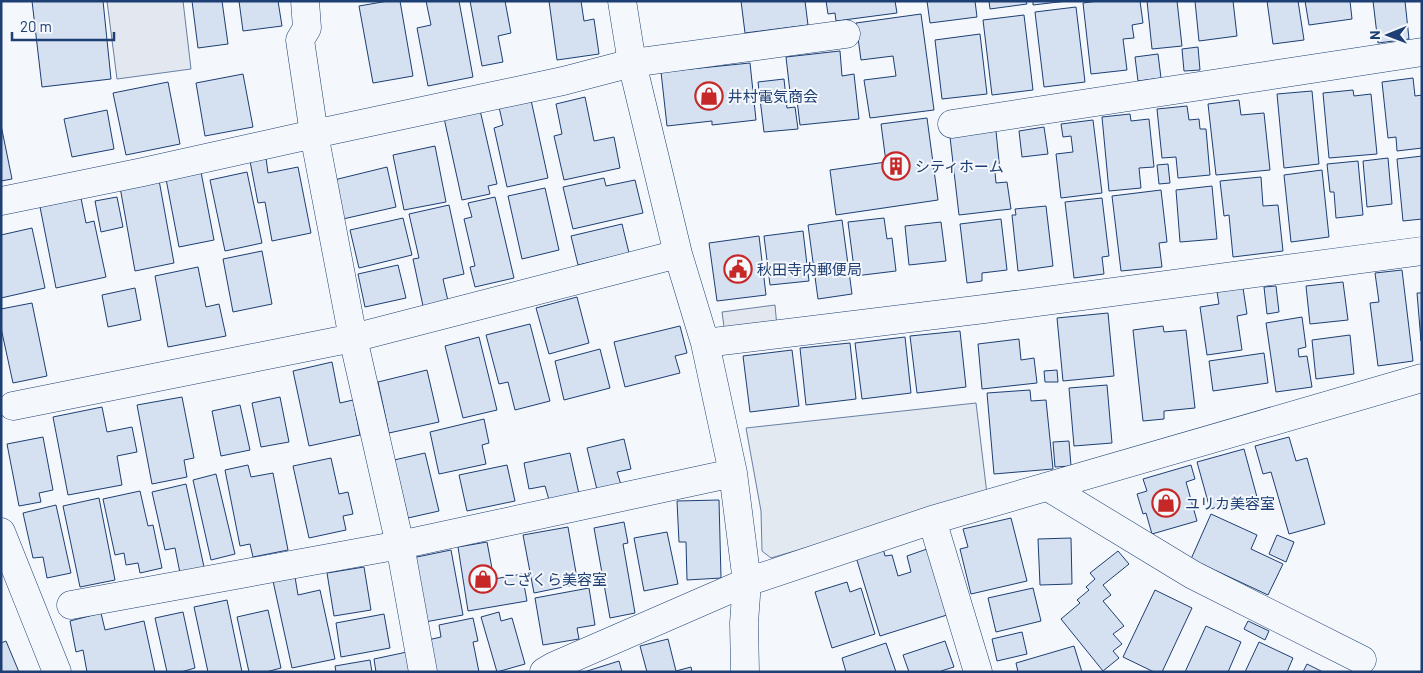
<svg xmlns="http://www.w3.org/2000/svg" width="1423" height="673" font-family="Barlow,'Noto Sans JP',sans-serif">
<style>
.green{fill:#e3e9f0;stroke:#687fa3}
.parking{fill:#e3e8f0;stroke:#687fa3}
.building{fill:#d5e0f0;stroke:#1d3f73}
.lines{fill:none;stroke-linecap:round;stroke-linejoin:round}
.minor-casing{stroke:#1d3f73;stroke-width:29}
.minor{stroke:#f4f7fb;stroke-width:28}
.labels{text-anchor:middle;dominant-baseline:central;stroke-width:4;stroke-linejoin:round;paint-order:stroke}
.poi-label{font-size:15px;fill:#1d3f73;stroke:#f4f7fb;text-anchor:start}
</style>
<rect width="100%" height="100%" fill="#f4f7fb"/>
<!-- green -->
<path class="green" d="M976 403 987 494 771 558 762 551 761 511 746 428Z"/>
<!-- parking -->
<path class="parking" d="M107 1H183L191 69 117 79Z
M775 305 777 327 725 334 722 312Z"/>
<!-- building -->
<path class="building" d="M32 1H103L111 79 42 87Z
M192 1H222L228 44 198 48Z
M239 1H278L282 26 243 31Z
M388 1H400L413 76 373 83 359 6Z
M426 1H459L473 77 428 86 417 28 431 25Z
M470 1H505L511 33 498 36 503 62 482 66Z
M549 1H581L584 21 594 19 599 54 557 60Z
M741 1H805L808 25 745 33Z
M826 1H895L897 13 836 21 835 13 828 14Z
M927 1H975L977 17 930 23Z
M989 1H1026L1027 4 990 9Z
M1033 1H1067L1033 5Z
M1098 1H1140L1143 23 1132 25 1134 38 1123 39 1127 70 1091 74 1083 3Z
M1147 1H1177L1182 46 1152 49Z
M1195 1H1233L1237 36 1199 41Z
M1267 1H1298L1304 40 1273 44Z
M1305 1H1350L1352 19 1309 25Z
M1373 1H1405L1409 39 1378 43Z
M1076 7 1085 82 1044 87 1035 12Z
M921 14 934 110 870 118 864 80 896 76 893 56 861 60 856 23Z
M1024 15 1033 90 992 95 983 20Z
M980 34 987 94 942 99 935 40Z
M1198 47 1200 70 1184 71 1182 49Z
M840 51 842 76 854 74 859 119 800 125 797 100 791 101 786 57Z
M1158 54 1161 78 1138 81 1135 57Z
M750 63 756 120 712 125V121L667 126 661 72Z
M243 74 253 127 205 136 196 83Z
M1413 78 1415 96 1422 95V148L1397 151 1396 137 1388 138 1382 82Z
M784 79 787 108 795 107 798 129 764 132 758 82Z
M168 82 180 144 126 155 113 93Z
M1353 90 1354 96 1371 94 1377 154 1329 158 1323 93Z
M1312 91 1319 164 1284 168 1277 94Z
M585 97 594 141 614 137 620 168 564 180 554 136 562 134 556 104Z
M531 100 548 178 507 187 494 128 503 125 499 107Z
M1239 100 1241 115 1264 113 1270 170 1216 175 1208 104Z
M1187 106 1189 120 1199 119 1200 129H1206L1210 175 1178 178 1176 157 1162 158 1157 109Z
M107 110 114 149 72 157 64 119Z
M480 110 497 184 488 186 490 194 462 200 444 118Z
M1130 114 1131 121 1149 119 1154 167 1139 168 1141 188 1109 191 1102 117Z
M927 118 938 200 836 215 830 170 886 162 881 124Z
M1093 120 1102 193 1061 198 1056 154 1073 152 1071 136 1063 137 1061 124Z
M1 125 12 179 1 181Z
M1044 127 1048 154 1022 157 1019 131Z
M996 131 1000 171 995 172 996 183 1007 182 1011 209 959 215 950 137Z
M435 146 446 202 404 210 393 155Z
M1422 156V219L1403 221 1397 159Z
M266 158 268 173 298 167 311 233 272 241 265 202 258 203 250 161Z
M1388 158 1392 204 1367 207 1363 161Z
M1358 161 1363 215 1336 218 1334 192H1330L1327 164Z
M1168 164 1170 183 1159 184 1157 165Z
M387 167 396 207 343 219 334 180Z
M1322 170 1329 237 1291 242 1284 175Z
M201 172 214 240 179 247 166 179Z
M247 172 262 243 225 251 210 180Z
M1261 177 1263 206 1278 205 1283 251 1233 257 1229 215 1224 216 1220 181Z
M604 178 606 186 635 180 643 213 573 229 563 187Z
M159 180 174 263 135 271 120 187Z
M1212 186 1217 239 1180 242 1176 190Z
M545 188 559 250 522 259 508 196Z
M1161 190 1167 242 1159 243 1162 267 1121 271 1112 196Z
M117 197 123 227 101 232 95 201Z
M495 197 514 278 475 287 470 267 475 266 464 219 472 217 468 203Z
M81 198 86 223 94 221 106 277 56 288 40 207Z
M1102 198 1109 256 1102 257 1104 274 1074 278 1065 202Z
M449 205 464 274 443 279 448 301 423 306 413 259 419 258 409 214Z
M1046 206 1053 266 1018 271 1012 215H1016L1015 209Z
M403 218 412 255 359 268 350 230Z
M884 218 887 239 892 238 896 271 855 276 848 222Z
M1001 219 1007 270 982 273V281L967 283 960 224Z
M842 220 852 294 818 299 808 225Z
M941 222 946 261 909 265 905 226Z
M622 224 629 253 578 265 571 236Z
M32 228 45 288 1 298V235Z
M803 231 809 281 770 285 764 236Z
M759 236 766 295 717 301 709 243Z
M262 251 272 304 233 312 223 259Z
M398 265 406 298 365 307 358 274Z
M198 267 206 307 219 304 226 336 168 347 155 276Z
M1402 270 1413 361 1378 366 1370 303 1379 302 1375 273Z
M1343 282 1348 320 1310 324 1306 286Z
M1276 286 1279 312 1267 314 1264 287Z
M135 288 141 320 108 327 102 295Z
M1243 288 1247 314 1237 316 1242 350 1207 355 1200 307 1219 304 1217 292Z
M1417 293H1422L1421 341Z
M577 297 589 343 549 354 536 308Z
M32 303 47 376 13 383 1 328V309Z
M1108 313 1114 376 1063 381 1057 318Z
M1302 317 1306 347 1298 349 1299 357 1307 356 1312 387 1276 392 1266 323Z
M530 324 550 401 515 410 508 382 499 384 486 335Z
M680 326 687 353 675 356 680 373 625 387 614 342Z
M1163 326 1164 332 1186 330 1195 408 1164 411V419L1143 421 1133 330Z
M960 331 966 387 917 393 910 336Z
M1350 335 1354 374 1316 379 1312 340Z
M479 337 497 410 463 418 445 346Z
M905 337 911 393 862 399 855 343Z
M1019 339 1021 360 1034 358 1037 383 982 389 978 344Z
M850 343 856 399 806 405 800 348Z
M600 349 610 388 564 400 555 361Z
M792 350 799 406 750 412 743 356Z
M1264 353 1268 383 1213 391 1209 361Z
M332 362 340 403 353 400 360 435 309 446 293 371Z
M427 370 439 422 389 433 378 382Z
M1057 370 1058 382H1045L1044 371Z
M1107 385 1112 443 1074 446 1069 388Z
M1030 390 1031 401 1046 400 1053 469 994 474 987 393Z
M182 397 194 458 184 460 187 477 152 484 137 405Z
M280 397 289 442 261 447 252 403Z
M240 405 250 450 221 456 212 411Z
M102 407 107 432 132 427 137 452 117 456 122 485 68 495 53 417Z
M484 419 489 443 482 445 486 464 439 474 430 432Z
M43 437 53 490 39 493 41 502 19 506 7 444Z
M1289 437 1296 461 1307 458 1325 524 1289 534 1271 472 1263 474 1255 446Z
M624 439 631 469 617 472 622 488 598 494 587 448Z
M1069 441 1071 466 1055 467 1053 442Z
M1244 449 1257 497 1210 509 1197 462Z
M425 453 439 511 408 518 394 460Z
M570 453 579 494 549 500 545 486 529 489 524 463Z
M331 458 339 494 348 492 353 514 343 516 346 530 309 538 293 466Z
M248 465 251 477 273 473 288 550 253 557 250 544 240 546 225 470Z
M507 465 515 501 467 511 459 475Z
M1191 465 1195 479 1186 482 1197 521 1152 534 1146 513 1143 514 1137 494 1147 491 1143 479Z
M216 474 235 554 211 560 193 480Z
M186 484 204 567 180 573 175 548 165 550 152 492Z
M140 491 148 526 153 525 162 568 140 573 138 563 126 565 124 553 115 555 103 499Z
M99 498 115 580 80 587 63 506Z
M719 500 721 578 687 580 686 542H679L677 501Z
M56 505 71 573 47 578 43 557 33 558 23 513Z
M1211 514 1257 535 1251 549 1283 564 1268 595 1191 559Z
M1011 518 1027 581 971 594 960 549 968 547 963 529Z
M624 522 628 543 623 544 635 613 610 618 594 528Z
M568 527 578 584 534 593 523 535Z
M667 532 678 584 644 591 634 538Z
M1277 535 1294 542 1286 562 1269 554Z
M1071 538 1072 584 1040 585 1038 539Z
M487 542 494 579 522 574 527 601 468 611 458 547Z
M883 548 885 556 892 555 898 576 911 572 907 556 927 549 947 615 880 636 856 557Z
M451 550 463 615 425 622 412 558Z
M1118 551 1129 564 1103 585 1111 595 1103 601 1124 626 1113 634 1122 644 1113 651 1119 658 1103 671 1061 619 1080 603 1077 600 1089 590 1086 587 1095 579 1090 573Z
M364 567 371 610 334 616 327 573Z
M295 577 298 595 320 590 335 659 292 668 273 581Z
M847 582 850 592 861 588 875 634 832 648 815 592Z
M589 588 595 625 577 628 579 639 543 645 535 598Z
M1033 588 1041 621 996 632 988 598Z
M1155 590 1192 608 1162 672H1154L1123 657Z
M227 600 242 672H208L194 607Z
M268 610 281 668 266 672H249L237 617Z
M183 612 195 668 181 672H167L155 618Z
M499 612 501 621 512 618 525 664 497 672 481 617Z
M101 613 105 630 144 621 155 672H87L83 650 76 652 70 621Z
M384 614 390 648 341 657 336 623Z
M473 618 478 641 473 642 479 672H434L428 640 441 637 439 625Z
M1248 621 1269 631 1265 640 1244 629Z
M1206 626 1241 642 1228 672H1185Z
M1022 632 1027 654 997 661 992 639Z
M668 639 676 671 691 667 692 672H647L640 646Z
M6 641 19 672H1V643Z
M945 641 954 667 941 671 942 672H909L903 655Z
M1259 642 1293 658 1287 672H1245Z
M886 643 896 672H846L842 658Z
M1074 646 1082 672H1018L1016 663Z
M407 652 411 672H376L374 659Z
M370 660 372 672H336L335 666Z
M619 661 622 672H584Z
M1307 664 1323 672H1303Z"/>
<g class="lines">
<!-- minor casing -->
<g class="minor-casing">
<path id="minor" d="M305 1 307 28 300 40 314 134 353 338 400 545 423 672
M622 1 632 63 678 254 705 343 733 473 747 582 744 623 745 672
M952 124 1422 52
M1 201 143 172 314 134 563 81 632 63 846 34
M705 343 984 309 1422 251
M13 406 353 338 678 254
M1048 487 1193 575 1362 660
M932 520 978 672
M1 532 57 672
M71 605 400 545 733 473
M544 672 554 666 747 582 932 520 1422 378"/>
</g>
<!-- minor -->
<use href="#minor" class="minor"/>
</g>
<!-- icons -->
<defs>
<g id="shop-ring" transform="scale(1.4375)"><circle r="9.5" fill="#f4f7fb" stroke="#c62828" stroke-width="1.5"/><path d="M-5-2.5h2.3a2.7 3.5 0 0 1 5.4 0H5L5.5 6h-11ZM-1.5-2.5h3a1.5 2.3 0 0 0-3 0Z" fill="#c62828"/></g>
<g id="building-ring" transform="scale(1.4375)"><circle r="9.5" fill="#f4f7fb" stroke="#c62828" stroke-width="1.5"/><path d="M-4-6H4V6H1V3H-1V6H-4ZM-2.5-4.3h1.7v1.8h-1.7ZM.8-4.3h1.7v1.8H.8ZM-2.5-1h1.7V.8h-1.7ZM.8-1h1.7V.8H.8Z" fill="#c62828"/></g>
<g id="civic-ring" transform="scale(1.4375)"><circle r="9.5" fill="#f4f7fb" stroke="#c62828" stroke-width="1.5"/><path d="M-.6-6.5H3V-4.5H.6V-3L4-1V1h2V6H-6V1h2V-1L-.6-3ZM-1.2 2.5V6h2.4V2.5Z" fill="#c62828"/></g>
</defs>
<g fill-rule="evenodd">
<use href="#shop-ring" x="709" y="96"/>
<use href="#building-ring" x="896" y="166"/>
<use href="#civic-ring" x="738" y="269"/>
<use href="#shop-ring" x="1166" y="503"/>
<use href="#shop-ring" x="483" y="579"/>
</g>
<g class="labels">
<!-- poi labels -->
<g class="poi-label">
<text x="728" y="96">井村電気商会</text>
<text x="915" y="166">シティホーム</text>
<text x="757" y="269">秋田寺内郵便局</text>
<text x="1185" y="503">ユリカ美容室</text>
<text x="502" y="579">こざくら美容室</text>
</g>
</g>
<!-- border -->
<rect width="1423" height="673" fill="none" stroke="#1d3f73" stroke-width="5"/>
<!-- north arrow -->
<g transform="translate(1388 35) rotate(269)" stroke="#f4f7fb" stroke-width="4" paint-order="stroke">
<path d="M0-4L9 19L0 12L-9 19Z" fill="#1d3f73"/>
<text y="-8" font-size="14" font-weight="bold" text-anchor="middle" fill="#1d3f73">N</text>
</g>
<!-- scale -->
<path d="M12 32v8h102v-8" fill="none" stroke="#1d3f73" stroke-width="2.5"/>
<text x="20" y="32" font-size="15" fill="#1d3f73" stroke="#f4f7fb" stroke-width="4" paint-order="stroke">20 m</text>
</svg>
